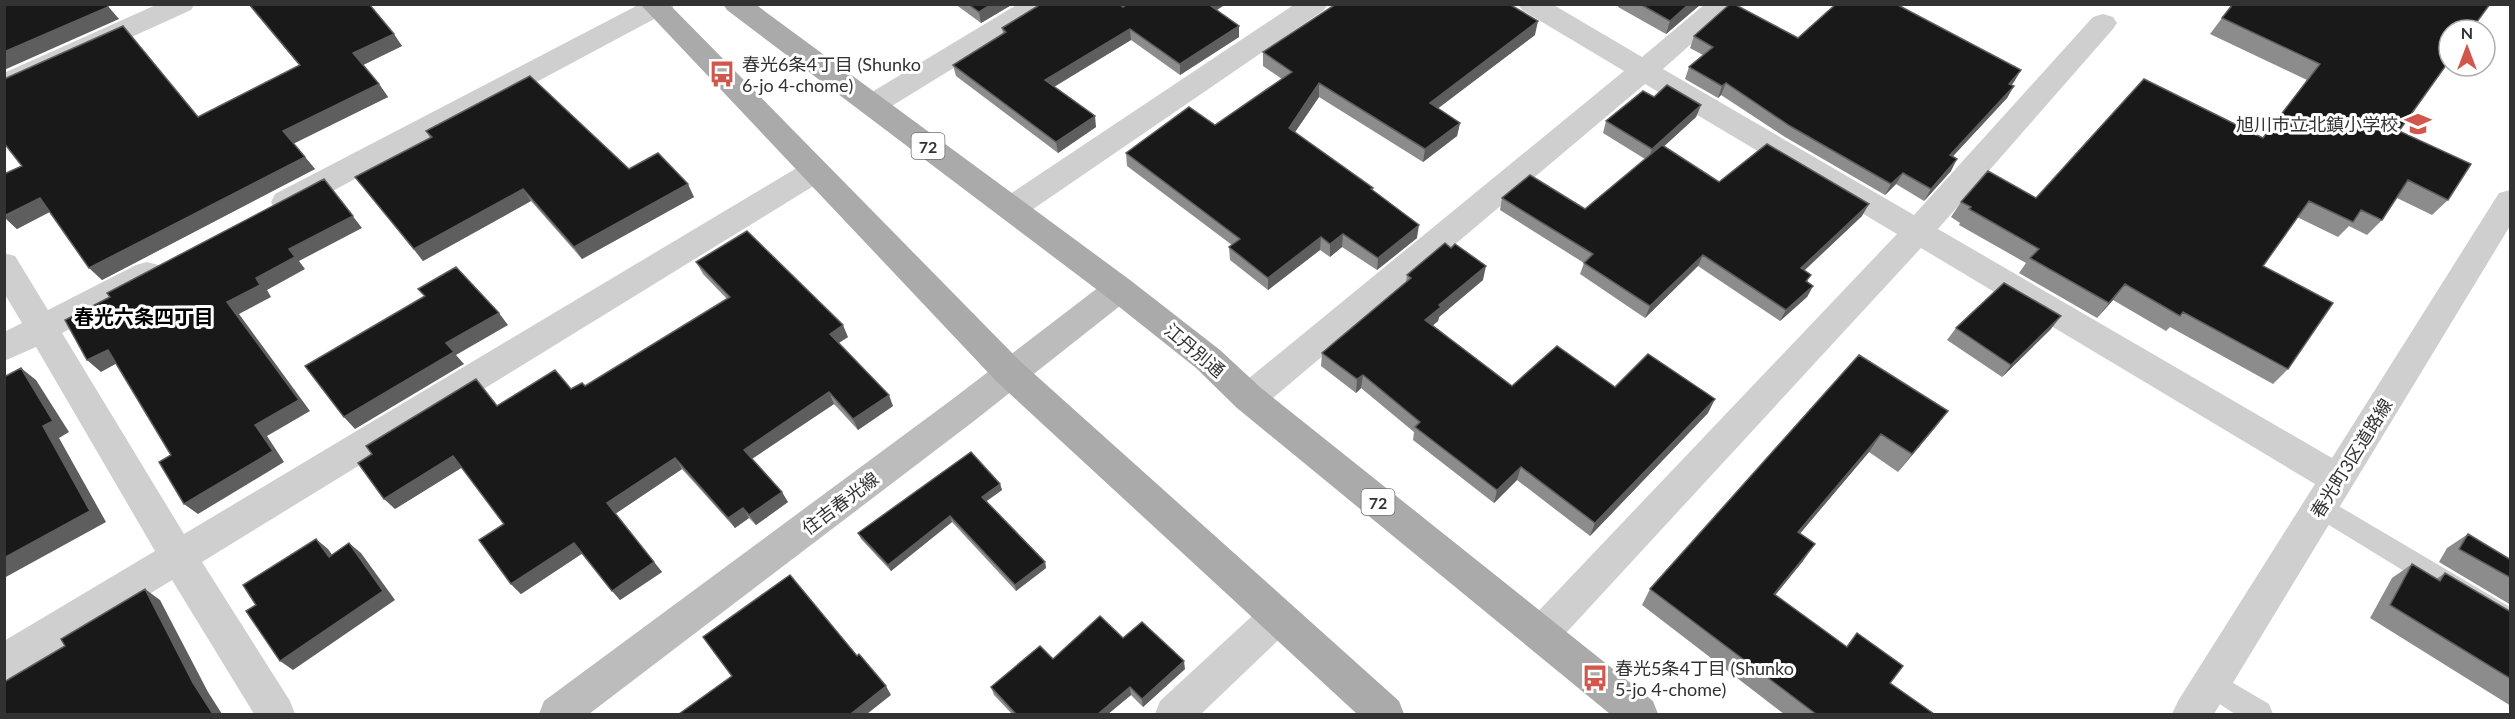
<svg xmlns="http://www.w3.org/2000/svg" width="2515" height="719" font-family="Lato,'Noto Sans JP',sans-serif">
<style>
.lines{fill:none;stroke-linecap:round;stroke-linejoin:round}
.lane{fill:#cfcfcf;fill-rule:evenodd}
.street{fill:#cfcfcf;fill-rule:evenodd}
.secondary{fill:#bcbcbc;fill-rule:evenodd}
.primary{fill:#aaa;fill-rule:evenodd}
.wall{fill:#8c8c8c}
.shaded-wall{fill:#5e5e5e}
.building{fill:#191919;stroke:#5e5e5e;stroke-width:1.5}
.labels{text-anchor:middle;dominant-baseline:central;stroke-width:6;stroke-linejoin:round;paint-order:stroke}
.shield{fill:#fff;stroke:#707070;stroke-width:1.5}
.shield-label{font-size:16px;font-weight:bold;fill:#323232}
.poi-label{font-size:18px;fill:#323232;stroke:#fff;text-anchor:start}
.street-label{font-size:18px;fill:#323232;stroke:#fff}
.neighbourhood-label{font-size:20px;font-weight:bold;fill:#000;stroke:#fff}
</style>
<rect width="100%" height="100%" fill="#fff"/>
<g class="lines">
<!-- lane -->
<path class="lane" d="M2320 495 2510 607V633L2500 630 2311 514 2307 506 2311 498Z
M2211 670 2269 704 2273 714H2235L2201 692 2197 683 2201 674Z"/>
<!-- street -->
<path class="street" d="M158 4H195L191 10 4 95V73Z
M640 4H675L671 10 297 210 286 213 275 210 271 202 275 194Z
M1018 4H1052L1048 10 882 112 872 115 862 112 858 105 862 98Z
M1295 4H1328L1324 10 1023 216 1012 219 1001 216 997 208 1001 200Z
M1518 4H1552L1642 57 1705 4H1736L1663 69 1914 215 2093 17 2103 14 2113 17 2117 23 2113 29 1938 229 2332 458 2499 193 2510 190V226L2214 714H2172L2178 701 2315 484 1921 248 1554 646 1541 652 1528 646 1522 634 1528 622 1897 234 1645 84 1261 408 1249 412 1237 408 1232 398 1237 388 1624 71 1522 10Z
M815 160 825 163 830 171 825 179 202 562 290 701 295 714H254L172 580 18 675 4 680V641L155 551 36 347 4 361V332L22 323 4 293V253L15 256 48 310 136 265 147 262 158 265 163 274 158 283 62 333 184 534 805 163Z
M1277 600 1290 605 1296 617 1290 629 1201 714H1155L1160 701 1264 605Z"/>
<!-- secondary -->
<path class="secondary" d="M1119 277 1130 280 1135 289 1130 298 974 421 589 714H539L544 701 950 401 1108 280Z"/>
<!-- primary -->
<path class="primary" d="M640 4H669L1021 362 1399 701 1404 714H1357L997 382Z
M723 4H755L1130 280 1220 350 1261 388 1653 701 1658 714H1610L1237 408 1196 368 1108 298 727 10Z"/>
</g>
<!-- wall -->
<path class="wall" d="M248 4H370L369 5 402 46 363 65 379 84 388 97 293 143 315 169 102 280 50 212 17 229 4 217V174L22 166 199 117 299 65Z
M955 4H1013L981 23Z
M1619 4H1701L1666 34 1618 7Z
M2490 4 2399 131 2448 200 2432 215 2397 198 2382 220 2367 235 2349 226 2338 237 2297 217 2263 266 2288 369 2273 384 2170 327 2166 331 2113 300 2097 318 2019 273 2026 263 1959 225 1960 223 1951 217 1961 202 2036 198 2263 138 2307 80 2210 34 2222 18Z
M1216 10 1239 26V37L1180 75 1131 40 1054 87 1096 127 1058 153 956 76 953 65 1003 34 1002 28Z
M1535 35 1438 108 1460 123 1457 136 1423 162 1319 97 1295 132 1373 188V191L1417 238 1377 270 1342 247 1330 257 1320 250 1268 290 1230 260 1229 247 1232 245 1127 166 1126 153 1215 125 1282 79 1263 66V52Z
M1694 36 1798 38 2021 70 2011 85 2014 86 2007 98 1952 157 1951 171 1924 201 1896 184 1885 195 1785 137 1721 95 1718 98 1685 79 1689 67 1703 55 1690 48Z
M1654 97 1701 105 1696 117 1664 146 1719 182 1862 216 1805 270 1808 282 1813 286 1807 297 1780 321 1698 266 1645 318 1580 274 1584 263 1500 210 1502 198 1585 209 1645 159 1603 133 1606 121Z
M426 131 629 169 694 197 582 259 531 201 423 261 365 189 430 138Z
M696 262 848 337 839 343 893 406 858 430 834 404 752 459 788 502 756 525 749 518 735 528 682 469 615 514 662 572 620 600 583 553 521 594 511 584 504 524 462 467 395 509 497 406 585 386 727 299 703 274Z
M1407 275 1483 280 1439 317 1438 321 1433 325 1512 386 1615 387 1708 413 1590 536 1517 480 1494 503 1413 440 1414 432 1361 388 1356 393 1321 366 1322 353 1406 282Z
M1956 328 2051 329 2002 377 1947 340Z
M1859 355 1948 411 1934 429 1898 472 1869 452 1800 533 1803 561 1775 595 1846 647 1857 633 1890 683 1934 714H1784L1642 605 1650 589Z
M1000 484 1002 490 986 501 1045 562 1046 568 1016 591 952 522 891 571 861 539 858 533Z
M2468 534 2511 560V605L2439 562 2447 548Z
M2412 564 2436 579 2445 573 2511 612V706L2370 618 2392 578Z
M1123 638 1185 669 1143 707 1131 695 1108 714H1012L994 695 991 687Z"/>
<!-- shaded-wall -->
<path class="shaded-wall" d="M106 4H108L107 5 119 19 4 70V52Z
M992 4H1013L981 23 979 12Z
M1207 4H1226L1208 16Z
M1689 4H1701L1666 34 1670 21Z
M1538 21 1535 35 1428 116 1430 103Z
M1239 26V37L1180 75V64Z
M1130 29 1131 40 1047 91 1045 80Z
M394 34 402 46 361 66 353 53Z
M2021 70 2014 82 2002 96 2009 84Z
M1319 83V97L1289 141V128Z
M1726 83 1721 95 1718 98 1722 86Z
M379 84 388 97 293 144 283 131Z
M2014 86 2007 98 1943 167 1950 155Z
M1701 105 1696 117 1648 161 1652 149Z
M1095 116 1096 127 1058 153 1056 142Z
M1460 123 1457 136 1423 162 1425 149Z
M305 157 315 169 102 280 89 268Z
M1957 159 1951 171 1924 201 1931 189Z
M1903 173 1896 184 1885 195 1891 184Z
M324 179 362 228 299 261 305 269 267 290 271 297 239 314 310 411 267 436 284 462 198 514 184 504 255 425 227 302 289 249Z
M688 184 694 197 582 259 574 247Z
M523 189 531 201 423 261 414 249Z
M40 198 53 210 17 229 4 217Z
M1869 204 1862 216 1795 279 1801 268Z
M1419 225 1417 238 1377 270 1378 258Z
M1343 234 1342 247 1330 257V244Z
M1321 237 1320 250 1268 290V278Z
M1703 255 1698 266 1645 318 1650 306Z
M1486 266 1483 280 1439 317 1438 321 1423 334 1425 320 1439 305Z
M2125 284 2113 300 2097 318 2109 303Z
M1813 286 1807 297 1780 321 1786 310Z
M499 313 508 325 456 355 464 364 355 429 344 417 446 343Z
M2061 316 2051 329 2002 377 2011 365Z
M843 325 848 337 835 345 830 334Z
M108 350 121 361 101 372 87 360Z
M21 368 36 380 69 432 59 438 106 522 4 578V558L43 426Z
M1363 375 1361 388 1356 393 1357 379Z
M829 392 834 404 750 460 744 450Z
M889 395 893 406 858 430 853 419Z
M1715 399 1708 413 1590 536 1595 523Z
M1948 411 1934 429 1898 472 1912 454Z
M1881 434 1869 452 1787 549 1798 532Z
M453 456 463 467 395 509 384 499Z
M675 458 682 469 615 514 607 503Z
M1521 467 1517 480 1494 503 1497 490Z
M1000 484 1002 490 984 503 982 497Z
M782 492 788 502 756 525 749 515Z
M743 508 749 518 735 528 728 518Z
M950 516 952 522 891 571 888 565Z
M316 539 328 549 341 567 329 557Z
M349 543 361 553 395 600 293 670 280 661Z
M574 543 583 553 521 594 511 584Z
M1815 544 1803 561 1763 610 1774 594Z
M654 562 662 572 620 600 612 591Z
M1045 562 1046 568 1016 591 1015 585Z
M145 589 160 600 208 692 222 714H213L193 683Z
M1184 661 1185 669 1143 707 1142 699Z
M886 686 891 695 867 714H853L852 713Z
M1130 687 1131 695 1108 714H1098Z"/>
<!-- building -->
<path class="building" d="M4 4H106L108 7 4 52Z
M249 4H369L394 34 353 53 379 84 283 131 305 157 89 268 40 198 4 216V174L22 166 4 143V79L123 26 198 117 300 65Z
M968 4H992L979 12Z
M1041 4H1119L1123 7 1127 4H1208L1239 26 1180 64 1130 29 1045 80 1095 116 1056 142 953 65 1006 32 1002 28Z
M1336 4H1509L1538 21 1430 103 1460 123 1425 149 1319 83 1289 128 1373 188 1371 189 1419 225 1378 258 1343 234 1330 244 1321 237 1268 278 1229 247 1240 239 1126 153 1189 107 1215 125 1292 72 1263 52Z
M1640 4H1689L1670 21Z
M1730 4H1734L1798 38 1836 4H1896L2021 70 2009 84 2014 86 1950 155 1957 159 1931 189 1903 173 1891 184 1790 126 1726 83 1722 86 1689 67 1713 47 1694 36Z
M2233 4H2490L2471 30H2449V61L2399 131 2471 164 2448 200 2408 180 2382 220 2361 210 2353 222 2309 201 2263 266 2333 303 2288 369 2183 312 2180 316 2125 284 2109 303 2030 258 2039 249 1969 209 1971 207 1961 202 1988 171 2036 198 2144 79 2263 138 2320 64 2222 18Z
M530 76 629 169 658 153 688 184 574 247 523 189 414 249 355 177 432 137 426 131Z
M1667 85 1701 105 1652 149 1606 121 1643 91 1654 97Z
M1767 144 1869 204 1801 268 1811 275 1806 281 1813 286 1786 310 1703 255 1650 306 1584 263 1593 254 1502 198 1530 175 1585 209 1662 145 1719 182Z
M324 179 353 216 289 249 295 257 256 278 260 285 227 302 299 400 255 425 273 451 184 504 159 462 171 455 108 350 87 360 65 320 110 297 107 293Z
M747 231 843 325 830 334 889 395 853 419 829 392 744 450 782 492 749 515 743 508 728 518 675 458 607 503 654 562 612 591 574 543 511 584 479 540 504 524 453 456 384 499 358 463 372 454 366 446 476 379 497 406 555 370 571 389 582 383 585 386 730 297 696 262Z
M1445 243 1451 248 1455 244 1486 266 1439 305 1441 307 1425 320 1512 386 1557 346 1615 387 1648 354 1715 399 1595 523 1521 467 1497 490 1415 427 1420 422 1363 375 1357 379 1322 353 1411 278 1407 275Z
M456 267 499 313 446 343 454 352 344 417 305 366 425 296 418 289Z
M2004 283 2061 316 2011 365 1956 328Z
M1859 355 1948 411 1912 454 1881 434 1798 532 1815 544 1774 594 1847 647 1857 633 1903 666 1890 683 1934 714H1816L1650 589Z
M21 368 53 421 43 426 90 511 4 558V377Z
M971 452 1000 484 982 497 1045 562 1015 585 950 516 888 565 858 533Z
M2468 534 2511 560V578L2459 549Z
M316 539 329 557 349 543 383 591 280 661 246 611 256 605 243 585Z
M2412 564 2440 581 2445 573 2511 612V679L2390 605Z
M790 575 857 656 859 654 886 686 852 713 854 714H679L732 676 703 637Z
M145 589 193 683 213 714H4V682L65 646 61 639Z
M1100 616 1123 638 1142 622 1184 661 1142 699 1130 687 1098 714H1016L991 687 1040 646 1053 659Z"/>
<!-- icons -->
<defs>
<g id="bus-bare" transform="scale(2.07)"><path d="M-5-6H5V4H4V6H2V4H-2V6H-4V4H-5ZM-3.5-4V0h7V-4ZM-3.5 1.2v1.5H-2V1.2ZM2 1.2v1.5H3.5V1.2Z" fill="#d1574c" stroke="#fff" stroke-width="2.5" paint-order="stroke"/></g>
<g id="school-bare" transform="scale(2.07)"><path d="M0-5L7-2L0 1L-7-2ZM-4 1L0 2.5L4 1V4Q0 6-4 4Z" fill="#d1574c" stroke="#fff" stroke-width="2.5" paint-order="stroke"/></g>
</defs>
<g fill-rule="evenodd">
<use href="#bus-bare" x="722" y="74"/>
<use href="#school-bare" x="2418" y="124"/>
<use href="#bus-bare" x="1595" y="678"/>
</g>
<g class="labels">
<!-- shield labels -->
<g class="shield">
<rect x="911.5" y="133" width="33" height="26" rx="4.5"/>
<rect x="1361.5" y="489" width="33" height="26" rx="4.5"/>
</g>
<g class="shield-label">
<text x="928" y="146">72</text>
<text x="1378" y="502">72</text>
</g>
<!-- poi labels -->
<g class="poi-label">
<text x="742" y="64">春光6条4丁目 (Shunko<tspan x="742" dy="21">6-jo 4-chome)</tspan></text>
<text x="2398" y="124" text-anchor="end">旭川市立北鎮小学校</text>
<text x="1615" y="668">春光5条4丁目 (Shunko<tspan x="1615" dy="21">5-jo 4-chome)</tspan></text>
</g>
<!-- street labels -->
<g class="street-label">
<text transform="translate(1195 350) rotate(40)">江丹別通</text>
<text transform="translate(2351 458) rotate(-58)">春光町3区道路線</text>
<text transform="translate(840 503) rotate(-37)">住吉春光線</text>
</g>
<!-- neighbourhood labels -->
<g class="neighbourhood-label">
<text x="144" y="316">春光六条四丁目</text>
</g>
</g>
<!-- border -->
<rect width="2515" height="719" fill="none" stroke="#323232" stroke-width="12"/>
<!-- north arrow -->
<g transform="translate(2467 48)"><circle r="28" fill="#ffffff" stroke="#adadad" stroke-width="1.5"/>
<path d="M0-4.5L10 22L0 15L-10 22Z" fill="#d1574c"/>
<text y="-9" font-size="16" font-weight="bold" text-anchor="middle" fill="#323232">N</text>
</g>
</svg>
